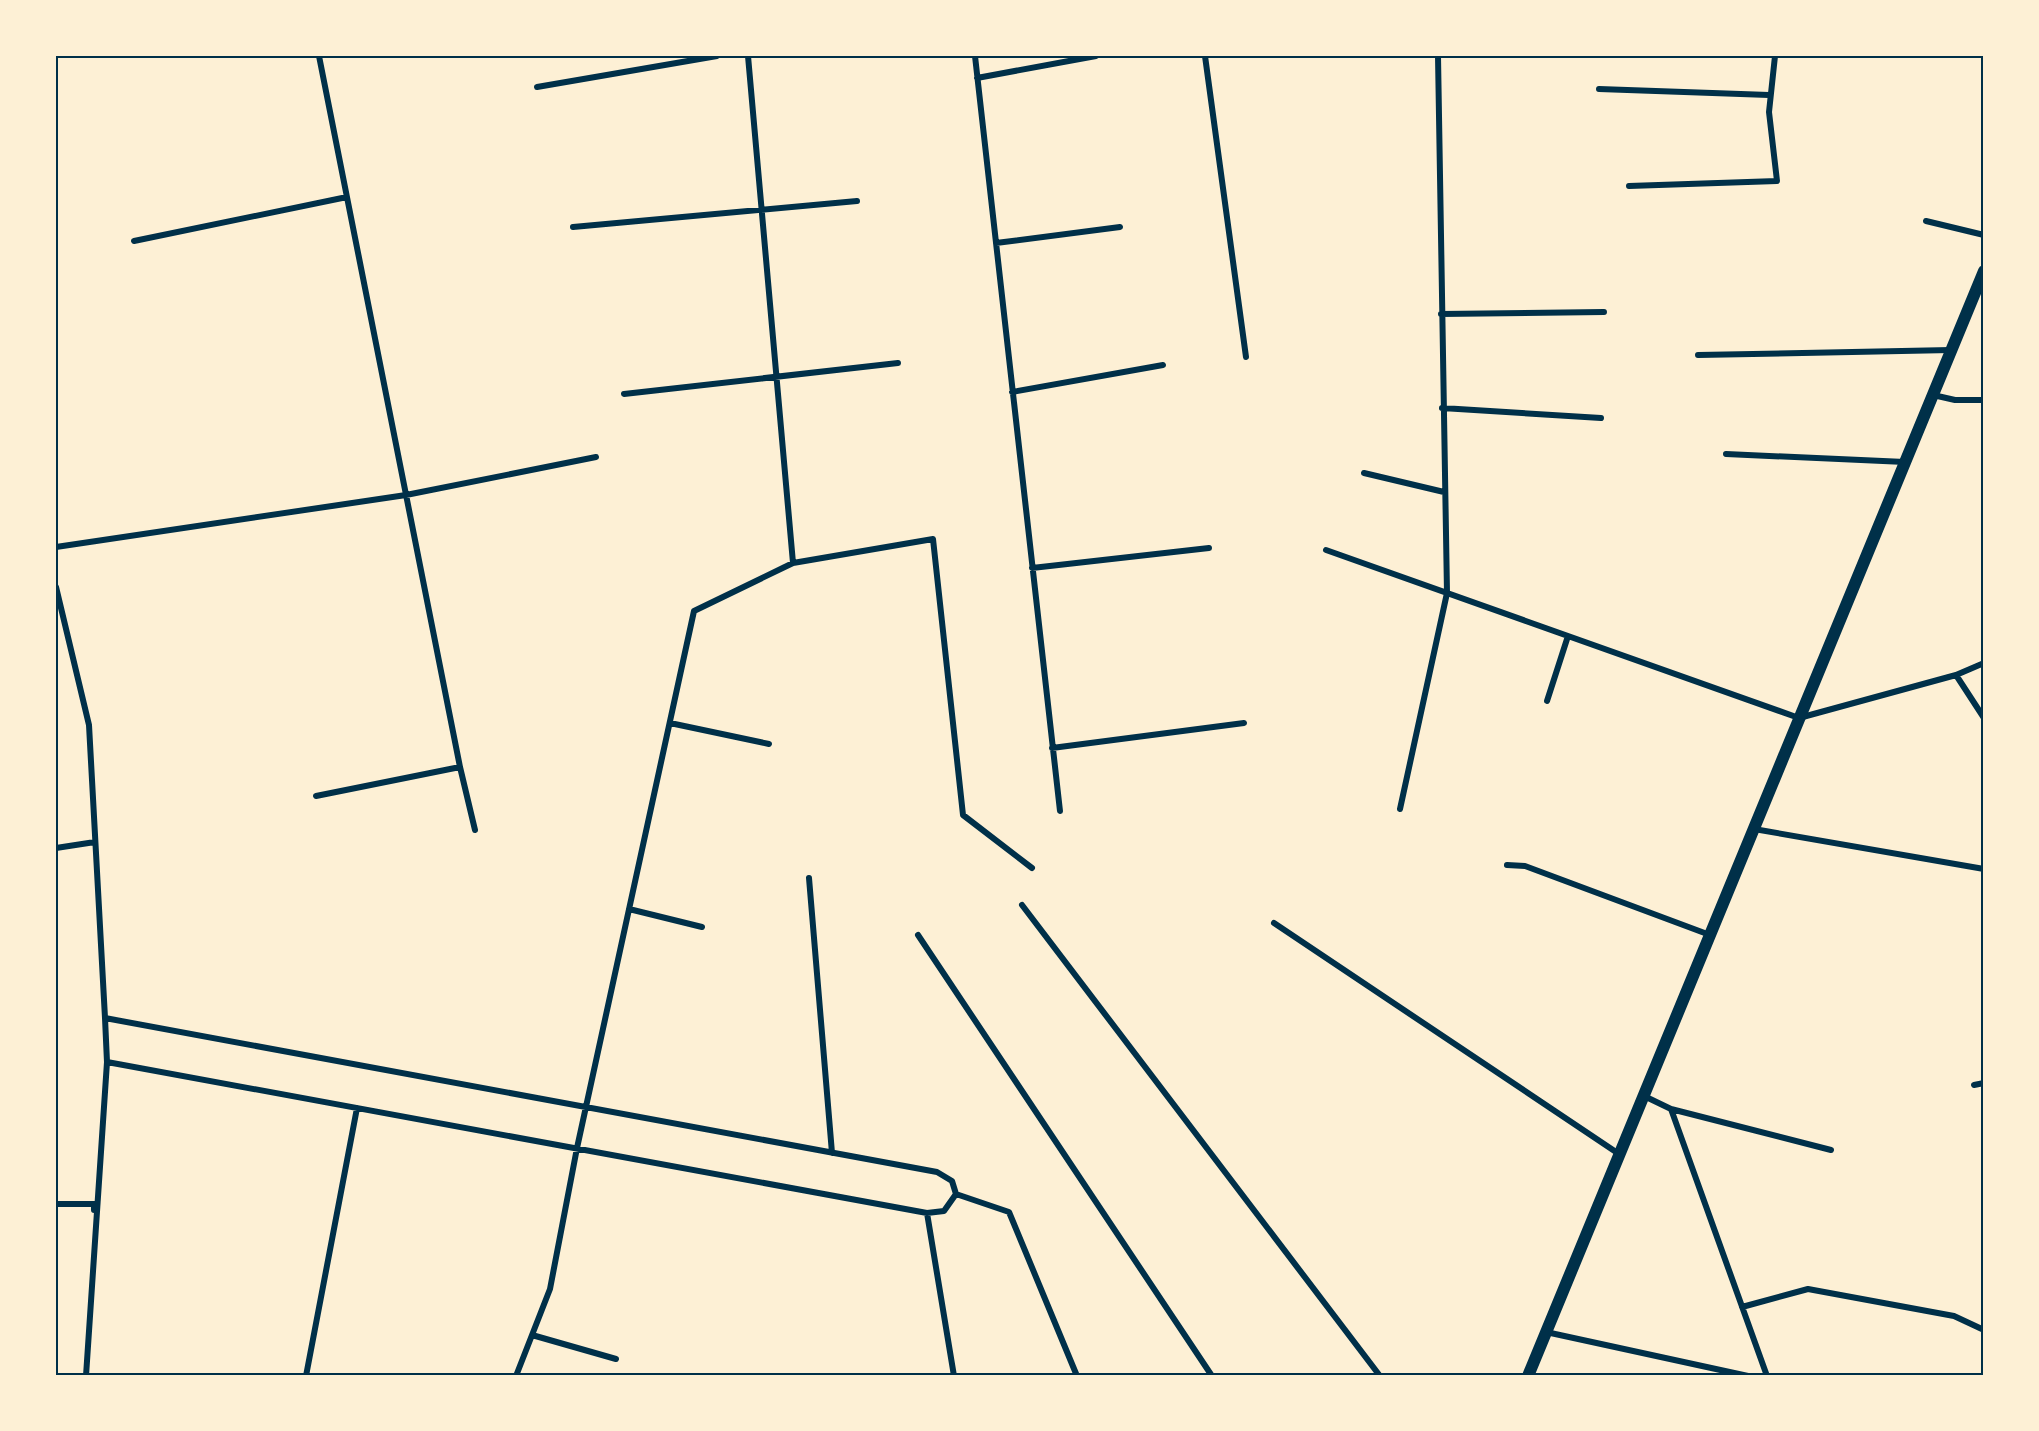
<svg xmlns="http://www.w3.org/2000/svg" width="2039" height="1431" font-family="Lato,sans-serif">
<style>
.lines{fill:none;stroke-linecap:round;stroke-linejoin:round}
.minor{stroke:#003049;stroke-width:6}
.secondary{stroke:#003049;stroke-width:12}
.neatline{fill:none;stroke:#003049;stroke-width:2}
</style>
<rect width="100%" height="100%" fill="#fdf0d5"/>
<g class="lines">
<!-- minor -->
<path class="minor" d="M319 56 460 767 475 830
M748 56 793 563
M975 56 1060 811
M1205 56 1246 357
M977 78 1096 56
M537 87 717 56
M1599 89 1769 95
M1629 186 1777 181 1769 112 1775 56
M1926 221 1984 235
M573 227 857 201
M134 241 347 197
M996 243 1120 227
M1441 314 1604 312
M1698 355 1951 350
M1012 392 1163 365
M624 394 898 363
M1933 395 1955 400H1984
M1442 408 1601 418
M1726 454 1905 462
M1364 473 1444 492
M56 547 406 495 596 457
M1326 550 1799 718 1956 675 1984 663
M1032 568 1209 548
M56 587 89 725 105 1018 107 1062 86 1376
M1956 675 1984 718
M1547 701 1568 636
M670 723 769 744
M1052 748 1244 723
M316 796 460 767
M1400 809 1447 593 1438 56
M1754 829 1984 869
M56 848 95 842
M1507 865 1525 866 1710 935
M809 878 832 1153
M1022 905 1380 1376
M629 909 702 927
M1274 923 1619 1154
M918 935 1212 1376
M105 1018 937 1172 952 1181 956 1194 944 1211 927 1213 107 1062
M1974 1085 1984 1083
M1644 1096 1671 1109 1831 1150
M1671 1109 1767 1376
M956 1194 1009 1212 1077 1376
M56 1204H94V1210
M927 1213 954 1376
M1742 1307 1808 1289 1954 1316 1984 1330
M1546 1332 1748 1376
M532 1335 616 1359
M306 1376 357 1108
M516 1376 550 1289 577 1148 694 611 793 563 933 539 963 815 1032 868"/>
<!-- secondary -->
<path class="secondary" d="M1528 1376 1984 271"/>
</g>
<!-- border -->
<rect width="2039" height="1431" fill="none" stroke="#fdf0d5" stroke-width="114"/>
<rect x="57" y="57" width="1925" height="1317" class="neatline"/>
</svg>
